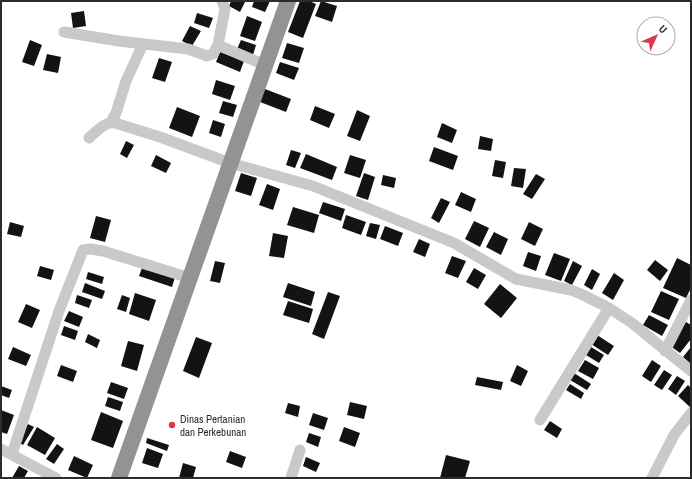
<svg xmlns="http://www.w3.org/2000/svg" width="692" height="479" font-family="'Archivo Narrow',sans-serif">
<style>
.building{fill:#131313}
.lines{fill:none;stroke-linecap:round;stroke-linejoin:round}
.minor{stroke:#c9c9c9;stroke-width:11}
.highway{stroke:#939393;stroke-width:16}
.poi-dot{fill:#d73a4c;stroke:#fff;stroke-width:1.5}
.labels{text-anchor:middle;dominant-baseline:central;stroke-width:4;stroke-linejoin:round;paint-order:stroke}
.poi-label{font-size:11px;fill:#2c2c2c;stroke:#fff;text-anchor:start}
</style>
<rect width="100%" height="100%" fill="#fff"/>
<!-- building -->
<path class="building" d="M231 1 245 2 240 12 229 6Z
M254 1H270L265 12 252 7Z
M300 1H309L316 4 303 38 288 32Z
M321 1 337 6 332 22 315 16Z
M84 11 86 26 73 28 71 13Z
M197 13 213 18 209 28 194 23Z
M247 16 262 22 255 41 240 36Z
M190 26 201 31 192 46 182 41Z
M30 40 42 45 34 66 22 62Z
M241 40 256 45 253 55 237 49Z
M287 43 304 48 299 63 282 58Z
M220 52 244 61 240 72 216 62Z
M47 54 61 57 58 73 43 70Z
M159 58 172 62 165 82 152 78Z
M280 62 299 68 294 80 276 73Z
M216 80 235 86 230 100 212 94Z
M265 89 291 99 286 112 260 102Z
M223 101 237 105 233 117 219 113Z
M315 106 335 114 329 128 310 120Z
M177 107 200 116 192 137 169 128Z
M357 110 370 116 360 141 347 136Z
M213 120 225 124 221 137 209 133Z
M442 123 457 130 452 143 437 137Z
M480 136 493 139 491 151 478 149Z
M126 141 134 145 127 158 120 154Z
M434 147 458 156 453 170 429 161Z
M291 150 301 153 295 168 286 165Z
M306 154 337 167 332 180 300 168Z
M156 155 171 163 166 173 151 166Z
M350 155 366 160 360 178 344 173Z
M495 160 506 162 503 178 492 176Z
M514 168 526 169 523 188 511 186Z
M241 173 257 178 251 196 235 191Z
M364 173 375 177 368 200 356 196Z
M536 174 545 179 532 199 523 194Z
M383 175 396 178 394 188 381 185Z
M267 184 280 189 273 210 259 205Z
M461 192 476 199 471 212 455 205Z
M441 198 450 202 439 223 431 218Z
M323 202 345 209 341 221 319 213Z
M293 207 319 215 314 233 287 225Z
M346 215 366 222 361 235 342 228Z
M96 216 111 220 105 242 90 238Z
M474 221 489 228 480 247 465 239Z
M10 222 24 226 21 237 7 234Z
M529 222 543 229 535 246 521 239Z
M370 223 380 225 376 239 366 236Z
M385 226 403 233 398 246 380 239Z
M494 232 508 239 501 255 486 247Z
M273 233 288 236 284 258 269 256Z
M419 239 430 244 425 257 413 252Z
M528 252 541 256 536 271 523 266Z
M554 253 570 259 561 281 545 275Z
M452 256 466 261 458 278 445 273Z
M677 258 691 265V288L686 298 663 288Z
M655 260 668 270 660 281 647 270Z
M215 261 225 263 220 283 210 281Z
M573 261 582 266 572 285 564 281Z
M143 265 175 277 172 287 139 276Z
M40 266 54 270 51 280 37 276Z
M474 268 486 275 478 289 466 282Z
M592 269 600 274 592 290 584 285Z
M88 272 104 277 102 284 86 279Z
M614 273 624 280 613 300 602 293Z
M85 283 105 291 102 299 82 292Z
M288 283 315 292 311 306 283 297Z
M500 284 517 298 501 318 484 304Z
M661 291 679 299 669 320 651 312Z
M328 292 340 296 324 339 312 334Z
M135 293 156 300 149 321 129 314Z
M77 295 92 300 89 308 75 303Z
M122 295 130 298 126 312 117 309Z
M288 301 313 309 309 323 283 315Z
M26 304 40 310 32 328 18 322Z
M69 311 83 317 79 327 64 321Z
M649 315 668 325 662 336 643 325Z
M686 322 691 325V339L680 353 669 345Z
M64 326 78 331 75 340 61 335Z
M88 334 100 340 97 348 85 342Z
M597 335 614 346 608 355 591 344Z
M196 337 212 343 199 378 183 371Z
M128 341 144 345 137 371 121 366Z
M13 347 31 355 26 366 8 359Z
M591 347 604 355 599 363 586 355Z
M691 347V364L683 357Z
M585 360 599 368 593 379 578 371Z
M652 360 661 366 651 382 642 376Z
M61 365 77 371 73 382 57 376Z
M517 365 528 371 521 386 510 381Z
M664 370 672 375 662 390 654 385Z
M574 373 591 384 587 390 570 380Z
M677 376 685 381 676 395 668 389Z
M477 377 503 382 501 390 475 385Z
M111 382 128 388 124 399 107 393Z
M570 384 584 393 581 399 566 390Z
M688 385 691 388V408L678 396Z
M1 386 12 390 9 398 1 395Z
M108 397 123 402 120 411 105 406Z
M350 402 367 406 364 419 347 415Z
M288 403 300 406 298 417 285 413Z
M1 410 14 415 7 434 1 432Z
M101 412 123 421 113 448 91 440Z
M313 413 328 418 324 430 309 425Z
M550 421 562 429 557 438 544 430Z
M28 424 34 427 23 445 18 442Z
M37 427 55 438 45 455 27 445Z
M344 427 360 433 355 447 339 441Z
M309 433 321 437 318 447 306 442Z
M147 438 169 445 167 451 146 443Z
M57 444 64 449 54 464 46 459Z
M147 448 163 454 158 468 142 463Z
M230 451 246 457 242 468 226 462Z
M446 455 470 461 465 478H440Z
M74 456 93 465 87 478 68 470Z
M306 457 320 463 316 472 303 466Z
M183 463 196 467 193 478H179Z
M19 466 28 471 24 478H12Z"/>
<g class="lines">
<!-- minor -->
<path class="minor" d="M222 1 225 9 218 45 265 65
M64 32 119 41 188 49 207 56 213 54 218 45
M111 122 116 113 126 81 143 44
M89 138C97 131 105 121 115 123L160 137 230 163 313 186 454 243 516 279 571 290 581 294 609 308 632 323 691 371
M665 351 691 300
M540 420 609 308
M1 449 56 478
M12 454 59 311 83 250 91 249 103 251 190 278
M291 478 300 450
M652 478 674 435 691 413"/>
<!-- highway -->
<path class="highway" d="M119 478 288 1"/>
</g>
<!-- markers -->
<circle class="poi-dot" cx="172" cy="425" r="4"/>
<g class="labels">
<!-- poi labels -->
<g class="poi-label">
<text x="180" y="419">Dinas Pertanian<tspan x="180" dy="13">dan Perkebunan</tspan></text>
</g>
</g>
<!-- border -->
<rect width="692" height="479" fill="none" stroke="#2c2c2c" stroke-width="4"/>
<!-- north arrow -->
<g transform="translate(656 36) rotate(45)"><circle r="19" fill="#ffffff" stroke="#ababab"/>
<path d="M0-3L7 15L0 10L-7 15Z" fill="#d73a4c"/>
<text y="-6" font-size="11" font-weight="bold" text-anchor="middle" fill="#2c2c2c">U</text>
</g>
</svg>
